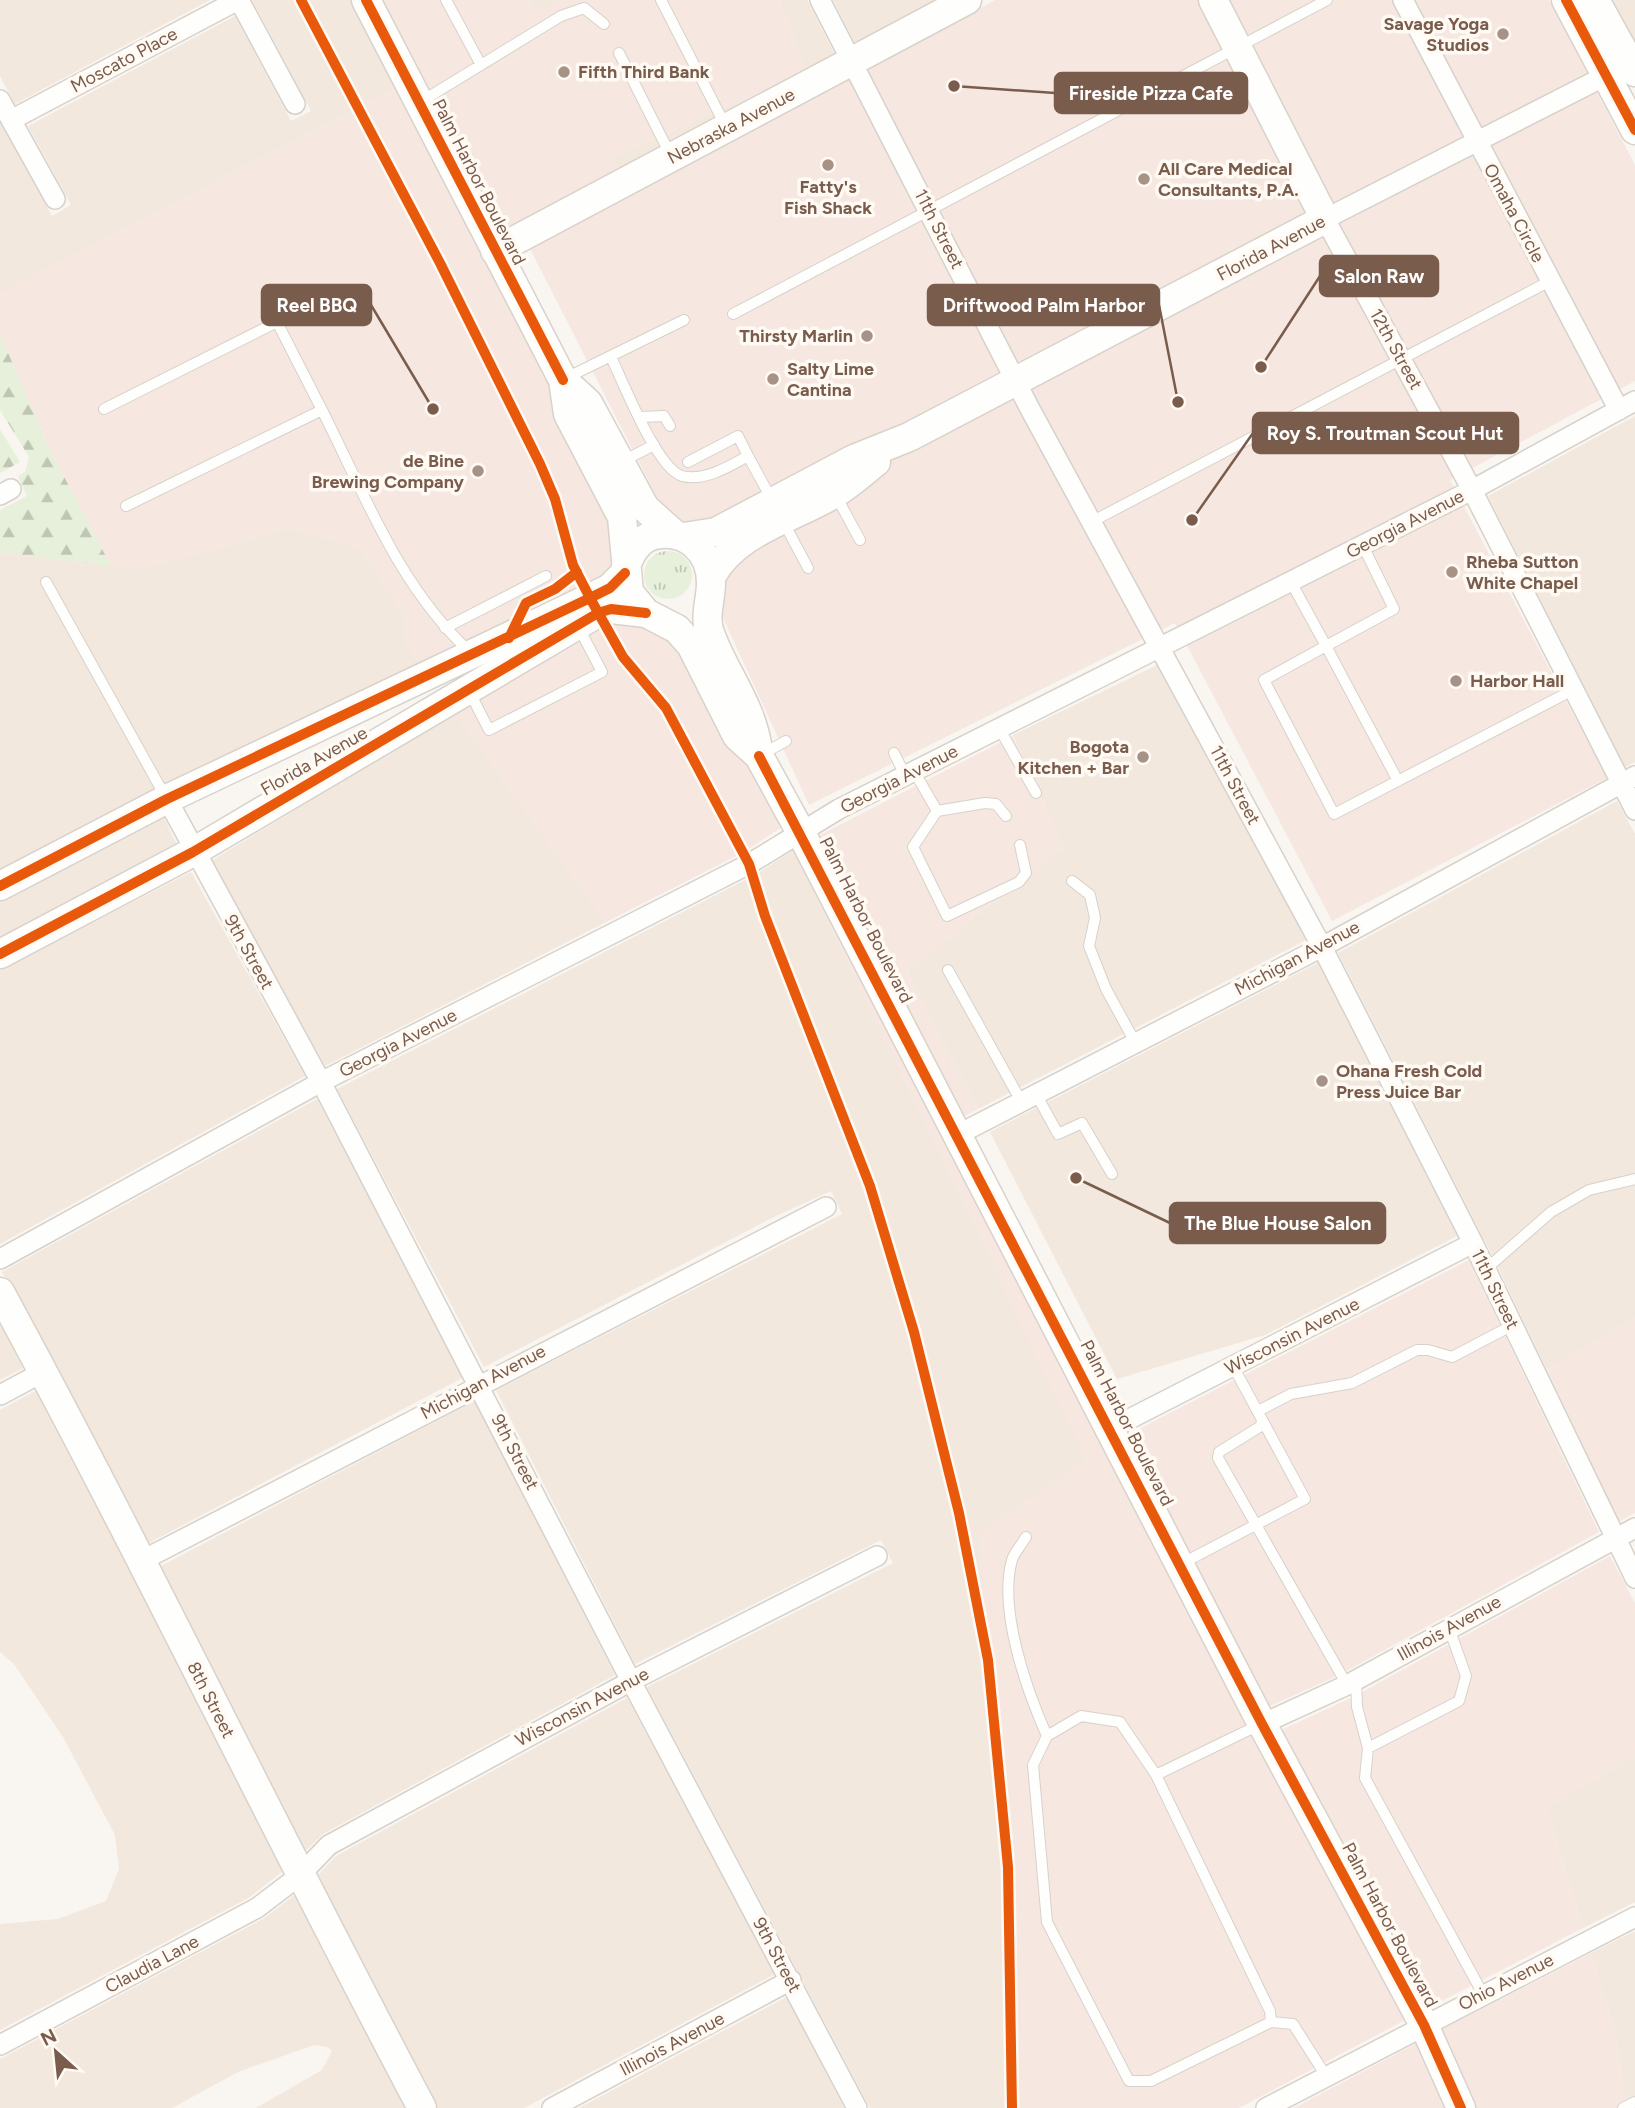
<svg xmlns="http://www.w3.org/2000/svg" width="1635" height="2108" font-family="Figtree,sans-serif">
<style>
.residential{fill:#f2e8de}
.commercial{fill:#f6e8e1}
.grass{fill:url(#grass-tufts)}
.forest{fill:url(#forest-firs)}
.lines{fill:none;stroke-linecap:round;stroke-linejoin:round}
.lane-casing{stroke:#d7d1cb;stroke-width:12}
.street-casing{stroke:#d7d1cb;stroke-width:22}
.secondary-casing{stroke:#d9d2cb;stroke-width:31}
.lane{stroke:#fefefd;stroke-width:10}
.street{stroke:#fefefd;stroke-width:19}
.secondary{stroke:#fefefd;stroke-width:28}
.cycleway-casing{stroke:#fffaf3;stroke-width:15}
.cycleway{stroke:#e8590c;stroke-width:10}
.poi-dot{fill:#a69286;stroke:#fffaf3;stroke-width:2.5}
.labels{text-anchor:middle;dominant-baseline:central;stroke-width:7;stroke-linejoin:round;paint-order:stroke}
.poi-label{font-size:18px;font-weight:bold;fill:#7a5c4d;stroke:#fffaf3;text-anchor:start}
.street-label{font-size:18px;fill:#7a5c4d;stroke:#fffaf3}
.leader{fill:none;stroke:#7a5c4d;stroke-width:2.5}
.callout-dot{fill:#7a5c4d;stroke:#fffaf3;stroke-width:2.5}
.callout{fill:#7a5c4d;stroke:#7a5c4d;stroke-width:2.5}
.callout-label{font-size:19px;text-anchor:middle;font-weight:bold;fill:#fff}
</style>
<defs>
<pattern id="grass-tufts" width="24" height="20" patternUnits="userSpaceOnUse" patternTransform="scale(1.75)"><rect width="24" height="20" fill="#e7f0db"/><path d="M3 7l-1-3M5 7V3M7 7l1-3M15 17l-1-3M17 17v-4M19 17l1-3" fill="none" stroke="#c0c6b4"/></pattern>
<pattern id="forest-firs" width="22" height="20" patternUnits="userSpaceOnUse" patternTransform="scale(1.75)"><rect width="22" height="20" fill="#e7f0db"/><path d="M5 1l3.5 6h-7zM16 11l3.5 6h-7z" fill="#c0c6b4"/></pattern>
</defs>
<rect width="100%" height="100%" fill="#f9f5f0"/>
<!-- residential -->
<path class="residential" d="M0 0H210L15 104 0 76Z
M252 0H353L398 87 0 294V123L52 216 71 205 28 126 235 16 291 121 311 111Z
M530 0H560L536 13Z
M779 0H807L836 57 621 170 610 158 806 72Z
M833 0H941L856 46Z
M1609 0H1635V47Z
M1635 416V762L1625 767 1488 496Z
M290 528 360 548 405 615 406 644 420 664 0 871V552L138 569Z
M1157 665 1306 940 978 1109 907 971 1063 848 1013 735Z
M455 713 606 922 325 1066 211 861Z
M1617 801 1635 834V1318L1547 1370 1489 1249 1338 953Z
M163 816 179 849 0 941V900Z
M794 850 1087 1460 1015 2000 1017 2108H870L647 1687 893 1563 881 1540 635 1664 496 1390 842 1214 831 1191 776 1216 484 1367 337 1089 755 875Z
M191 872 305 1076 0 1244V970Z
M1318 963 1457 1236 1265 1335 1117 1379 990 1132Z
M317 1099 464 1377 145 1545 2 1272Z
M0 1316 27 1366 0 1380Z
M39 1389 283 1871 250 1897 0 2030V1924L58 1919 106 1901 119 1869 115 1835 63 1737 14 1664 0 1652V1410Z
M475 1401 615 1675 323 1834 301 1855 157 1568Z
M627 1698 775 1974 524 2108H434L315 1878 336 1856Z
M1635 1756V1902L1583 1928 1546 1807Z
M296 1894 408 2108H256L322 2070 332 2051 327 2047 314 2045 238 2072 172 2108H0V2059L263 1919Z
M1635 1931V2108H1626L1615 2032 1591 1953Z
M787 1997 844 2108H579Z"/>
<!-- commercial -->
<path class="commercial" d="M379 0H530L537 12 560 0H779L806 72 610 158 621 170 499 234Z
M995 0H1549L1635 165V381L1450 480 1607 778 1332 921 1175 623 809 805 718 607 696 524 667 517 528 245Z
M398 87 548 378 546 380 552 386 611 520 614 562 603 577 420 664 406 644 405 615 360 548 290 528 138 569 111 566 48 446 0 334V294Z
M614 622 653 630 670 640 682 652 785 825 742 853 606 922 455 713Z
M1013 736 1063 848 907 971 978 1109 961 1118 816 837Z
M797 848 1407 2019 1239 2108H1017L1015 2000 979 1533 1086 1460 794 850Z
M1469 1260 1599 1532 1341 1674 1266 1708 1127 1435Z
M1635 1318V1513L1619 1522 1547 1370Z
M1610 1556 1635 1603V1756L1546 1807 1583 1928 1428 2008 1279 1731 1353 1697Z
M1591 1953 1615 2032 1626 2108H1474L1439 2031Z
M1419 2042 1449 2108H1294Z"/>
<!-- grass -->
<path class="grass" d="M644 575a24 24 0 1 1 48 0a24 24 0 1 1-48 0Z"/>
<!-- forest -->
<path class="forest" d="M0 334 48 446 111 566 0 552V510L27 496 18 476 25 472 29 457 0 410Z
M0 429 20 462 0 473Z"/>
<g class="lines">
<!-- lane casing -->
<g class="lane-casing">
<path id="lane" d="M446 0 481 65
M661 0 725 125
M619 53 670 154
M422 101 561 16 584 8 604 24
M733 314 1327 0
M611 357C623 382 657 469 682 476 704 482 730 466 748 456L772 500
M566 378 684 320
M104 409 277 322 322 410
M640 417 664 416 670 426
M623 461 654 445
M688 462 738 436 748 456
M835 494 860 540
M126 506 322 410C364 493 399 587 469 651
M783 521 808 568
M1093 521 1550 281
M1363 546 1394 609 1326 646 1398 781
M46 582 165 796
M1291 582 1326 646 1264 680 1334 814 1573 690
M445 628 546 576
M469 691 489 730 602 672 578 626
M999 728 1036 793
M894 753 905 775
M762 754 786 741
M914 771 937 811 913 847 947 916 1019 882 1026 873 1020 845
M937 811 985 803 996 804 1006 816
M1072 881 1090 895 1095 918 1089 946 1106 989 1135 1042
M948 970 1021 1101
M1036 1094 1058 1134 1082 1123 1112 1174
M1486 1269 1551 1212 1589 1190 1635 1179
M1258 1411 1291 1394 1352 1383 1417 1350H1428L1452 1357 1513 1325
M1262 1420 1261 1426 1219 1452 1218 1458 1347 1685
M1026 1537C1022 1544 1014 1553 1012 1560 998 1610 1027 1691 1047 1736
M1181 1564 1305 1499 1233 1366
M1449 1628 1466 1676 1459 1701 1368 1748 1365 1778 1483 1994
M1356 1681 1357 1707 1368 1748
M1156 1775 1270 2011 1271 2022 1151 2081H1129L1047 1922 1033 1765 1047 1736 1081 1716 1120 1722 1156 1775 1261 1724
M1271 2022 1293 2024 1326 2076
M1623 2108 1635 2102"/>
</g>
<!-- street casing -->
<g class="street-casing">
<path id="street" d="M239 0 295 104
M820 0 1030 409 1322 947 1473 1243 1635 1578
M1403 0 1619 410
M1615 71 1325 219 1472 490 1635 810
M0 100 55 199
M11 120 238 0
M0 495 11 489
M167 799 321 1082 631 1681 857 2108
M957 1135 1322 947 1635 776
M0 1259 321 1082 749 864 839 809 1472 490 1635 401
M0 1395 43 1372
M1110 1429 1473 1243
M141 1561 826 1207
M1262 1724 1347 1685 1635 1528
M0 2045 257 1908 299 1876 329 1845 631 1681 877 1556
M552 2108 791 1980
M1266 2108 1635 1917"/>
</g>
<!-- secondary casing -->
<g class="secondary-casing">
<path id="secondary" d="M366 0 563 380 568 414 622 517 629 592 646 613 677 629 691 645 737 736 759 756 800 831 1262 1724 1424 2025 1461 2108
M1566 0 1635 130
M1595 0 1635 72
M495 251 967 0
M563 380 588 403 645 508 674 534
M684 537 716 532 854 459 909 437 1325 219 1213 0
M626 566C631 552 639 539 654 535 686 528 711 551 711 583 711 601 703 618 711 636 728 680 753 706 759 756
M711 577C735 532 791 519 832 495 848 486 862 473 876 462
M0 886 167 799 590 598 610 588 625 573
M0 954 193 852 598 613 611 609 646 613
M0 1292C146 1561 278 1837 422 2108"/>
</g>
<!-- lane -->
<use href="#lane" class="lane"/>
<!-- street -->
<use href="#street" class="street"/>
<!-- secondary -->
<use href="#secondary" class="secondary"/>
<!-- cycleway casing -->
<g class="cycleway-casing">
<path id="cycleway" d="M301 0 440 263 540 464 555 499 573 565 590 598 623 657 666 708 749 864 765 916 870 1186 914 1332 959 1513 988 1660 1008 1867 1012 2108
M366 0 563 380
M1566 0 1635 130
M509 638 526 603 555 589 577 572
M759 756 1262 1724 1424 2025 1461 2108
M0 886 167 799 590 598 610 588 625 573
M0 954 193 852 598 613 611 609 646 613"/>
</g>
<!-- cycleway -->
<use href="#cycleway" class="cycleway"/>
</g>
<!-- markers -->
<g class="poi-dot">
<circle cx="1503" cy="34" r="7"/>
<circle cx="564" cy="72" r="7"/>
<circle cx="828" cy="165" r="7"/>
<circle cx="1144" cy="179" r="7"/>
<circle cx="867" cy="336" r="7"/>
<circle cx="773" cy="379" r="7"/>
<circle cx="478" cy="471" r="7"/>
<circle cx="1452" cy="572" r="7"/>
<circle cx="1456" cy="681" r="7"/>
<circle cx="1143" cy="757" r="7"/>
<circle cx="1322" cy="1081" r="7"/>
</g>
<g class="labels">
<!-- poi labels -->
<g class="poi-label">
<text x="1489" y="24" text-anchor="end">Savage Yoga<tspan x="1489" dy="21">Studios</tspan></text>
<text x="578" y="72">Fifth Third Bank</text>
<text x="1158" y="169">All Care Medical<tspan x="1158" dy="21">Consultants, P.A.</tspan></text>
<text x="828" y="187" text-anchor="middle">Fatty's<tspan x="828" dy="21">Fish Shack</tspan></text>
<text x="853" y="336" text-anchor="end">Thirsty Marlin</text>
<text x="787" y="369">Salty Lime<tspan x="787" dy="21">Cantina</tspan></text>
<text x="464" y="461" text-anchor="end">de Bine<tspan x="464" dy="21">Brewing Company</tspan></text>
<text x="1466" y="562">Rheba Sutton<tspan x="1466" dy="21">White Chapel</tspan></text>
<text x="1470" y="681">Harbor Hall</text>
<text x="1129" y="747" text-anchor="end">Bogota<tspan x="1129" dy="21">Kitchen + Bar</tspan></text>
<text x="1336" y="1071">Ohana Fresh Cold<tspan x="1336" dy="21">Press Juice Bar</tspan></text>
</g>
<!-- street labels -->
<g class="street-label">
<text transform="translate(124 60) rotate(-28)">Moscato Place</text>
<text transform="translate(731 126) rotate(-28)">Nebraska Avenue</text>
<text transform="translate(479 182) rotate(63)">Palm Harbor Boulevard</text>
<text transform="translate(1514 213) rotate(62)">Omaha Circle</text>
<text transform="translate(939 229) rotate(63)">11th Street</text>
<text transform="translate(1271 248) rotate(-28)">Florida Avenue</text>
<text transform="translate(1396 349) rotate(61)">12th Street</text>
<text transform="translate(1405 524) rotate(-27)">Georgia Avenue</text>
<text transform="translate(314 761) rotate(-30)">Florida Avenue</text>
<text transform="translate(899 779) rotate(-27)">Georgia Avenue</text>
<text transform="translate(1235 785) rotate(62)">11th Street</text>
<text transform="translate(866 920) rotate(63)">Palm Harbor Boulevard</text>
<text transform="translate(249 952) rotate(61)">9th Street</text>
<text transform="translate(1297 958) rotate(-28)">Michigan Avenue</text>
<text transform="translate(398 1043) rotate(-27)">Georgia Avenue</text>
<text transform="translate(1495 1289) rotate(64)">11th Street</text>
<text transform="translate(1292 1336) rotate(-27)">Wisconsin Avenue</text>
<text transform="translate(483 1382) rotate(-28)">Michigan Avenue</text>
<text transform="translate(1127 1423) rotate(63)">Palm Harbor Boulevard</text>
<text transform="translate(515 1452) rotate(63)">9th Street</text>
<text transform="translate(1449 1628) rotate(-29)">Illinois Avenue</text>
<text transform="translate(211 1700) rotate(63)">8th Street</text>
<text transform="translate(582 1707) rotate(-28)">Wisconsin Avenue</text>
<text transform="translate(1390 1925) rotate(62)">Palm Harbor Boulevard</text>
<text transform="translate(777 1955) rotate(62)">9th Street</text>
<text transform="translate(152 1964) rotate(-28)">Claudia Lane</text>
<text transform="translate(1506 1982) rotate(-27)">Ohio Avenue</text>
<text transform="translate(672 2044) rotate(-28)">Illinois Avenue</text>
</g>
</g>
<!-- callouts -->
<path class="leader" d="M954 86L1055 93M1261 367L1320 276M1178 402L1159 305M433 409L371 305M1192 520L1253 433M1076 1178L1170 1223"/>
<g class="callout-dot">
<circle cx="954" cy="86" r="7"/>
<circle cx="1261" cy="367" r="7"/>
<circle cx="1178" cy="402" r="7"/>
<circle cx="433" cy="409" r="7"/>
<circle cx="1192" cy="520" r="7"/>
<circle cx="1076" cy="1178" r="7"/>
</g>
<g class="callout">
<rect x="1055" y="73" width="192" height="40" rx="7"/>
<rect x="1320" y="256" width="118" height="40" rx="7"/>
<rect x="928" y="285" width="231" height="40" rx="7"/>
<rect x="262" y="285" width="109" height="40" rx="7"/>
<rect x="1253" y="413" width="265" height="40" rx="7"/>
<rect x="1170" y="1203" width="215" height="40" rx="7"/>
</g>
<g class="callout-label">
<text x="1151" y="100">Fireside Pizza Cafe</text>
<text x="1379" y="283">Salon Raw</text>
<text x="1044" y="312">Driftwood Palm Harbor</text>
<text x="317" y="312">Reel BBQ</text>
<text x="1385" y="440">Roy S. Troutman Scout Hut</text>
<text x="1278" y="1230">The Blue House Salon</text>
</g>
<!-- north arrow -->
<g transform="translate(56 2052) rotate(333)" stroke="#fffaf3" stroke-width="5" paint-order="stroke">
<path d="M0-5L12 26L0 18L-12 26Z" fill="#7a5c4d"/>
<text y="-10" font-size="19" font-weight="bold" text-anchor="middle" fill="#7a5c4d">N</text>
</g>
</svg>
